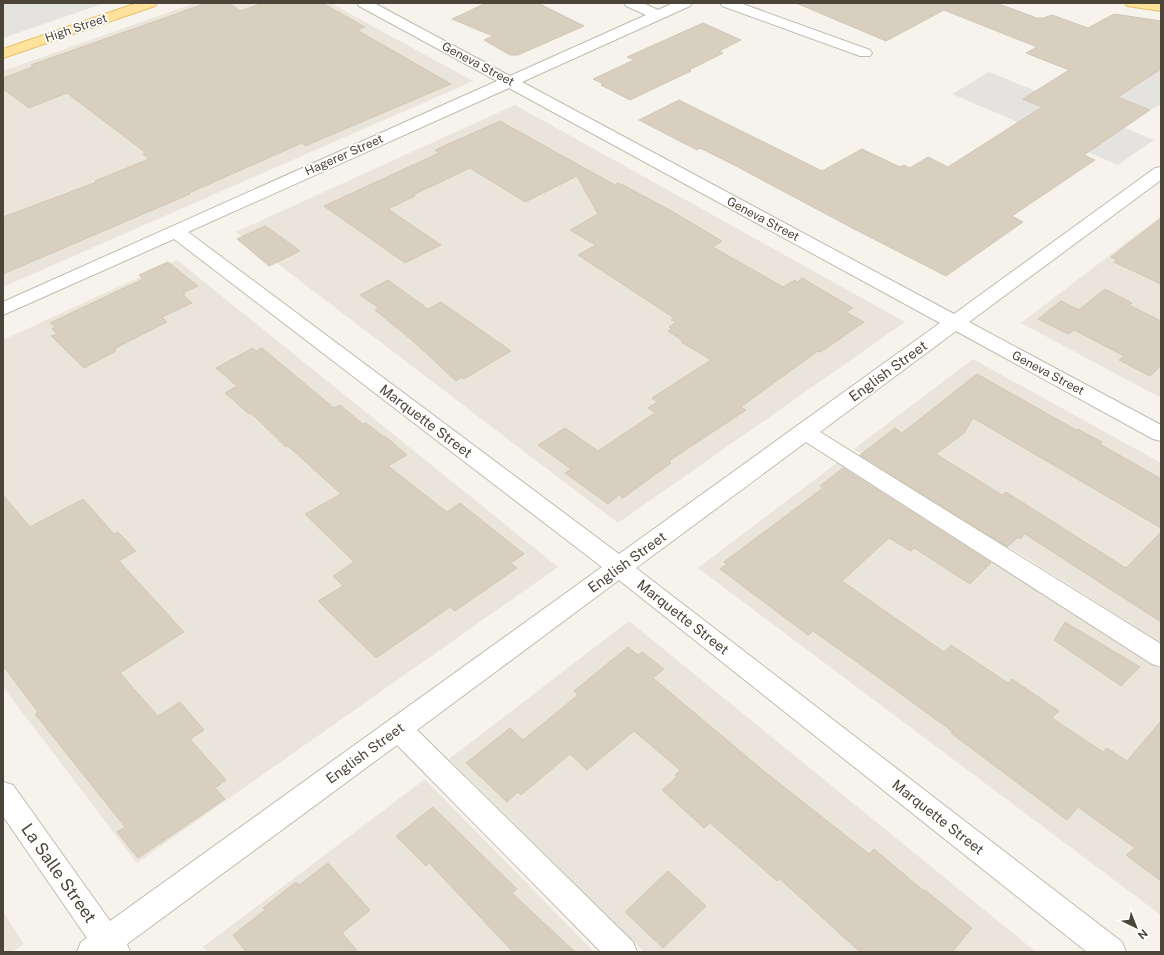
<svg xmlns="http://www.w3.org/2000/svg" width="1164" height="955" font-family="'Public Sans',sans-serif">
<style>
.residential{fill:#eae5da}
.parking{fill:#e5e3e0}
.building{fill:#d8cfc1;stroke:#d3c7b4}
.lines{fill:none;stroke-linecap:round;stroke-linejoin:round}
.minor-casing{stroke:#c2bbae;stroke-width:2}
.major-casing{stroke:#e6c16a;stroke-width:2}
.minor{fill:#fff;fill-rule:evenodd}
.major{fill:#ffe39c;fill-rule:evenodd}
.labels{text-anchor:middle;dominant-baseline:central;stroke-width:3.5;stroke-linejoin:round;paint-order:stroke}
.far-street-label{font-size:12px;fill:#4b4439;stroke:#fff}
.street-label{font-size:14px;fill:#4b4439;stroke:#fff}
.near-street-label{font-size:17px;fill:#4b4439;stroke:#fff}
</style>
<rect width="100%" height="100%" fill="#f6f3ec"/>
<!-- residential -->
<path class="residential" d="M195 3H330L473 81 3 287V71Z
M515 105 905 322 618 523 236 232Z
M1161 216V398L1021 323Z
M177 260 558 567 137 863 3 687V340Z
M973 359 1161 463V643L854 449Z
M838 462 1161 670V915L698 568Z
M629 621 1036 952H644L449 759Z
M425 779 594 952H207L203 947Z
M3 912 24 944 12 952H3Z"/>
<!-- parking -->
<path class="parking" d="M3 3H105L3 38Z
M1161 69V105L1150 110 1103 91Z
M989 72 1036 91 1154 140 1118 165 952 94Z"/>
<!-- building -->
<path class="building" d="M207 3H228L241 11 263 3H322L365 27 357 30 451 84 305 146 302 143 189 193 190 194 3 274V217L97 182 95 181 149 159 143 154 146 153 67 93 29 108 3 89V78L33 67 31 65Z
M486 3H538L584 26 518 55H510L484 40 493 36 452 19Z
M796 3H996L1037 18H1043L1052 15 1088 28 1114 14 1161 21V69L1118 97 1150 110 1084 155 1095 160 1012 216 1023 222 946 276 854 229 734 165 700 148 697 150 639 120 679 100 822 171 862 149 900 167 904 165 910 168 928 157 948 167 1042 107 1023 99 1069 70 1026 53 1037 47 944 10 886 41Z
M703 23 741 40 719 51 723 53 689 70 691 71 630 100 601 85 604 84 593 79 634 60 627 57Z
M500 121 615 185 618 183 627 187 675 213 722 241 713 247 783 287 795 280 797 282 802 278 853 308 846 312 864 322 821 352 818 351 753 398 741 407 746 410 669 461 671 463 623 498 619 495 608 504 565 473 571 469 538 445 565 428 598 451 655 413 648 408 657 402 652 398 711 360 681 342 683 341 668 331 672 329 669 327 676 322 671 320 674 318 578 255 596 245 570 230 598 214 577 176 525 202 470 168 413 195 415 196 388 209 441 245 405 263 324 206 439 153 435 150Z
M1161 218V284L1114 262 1117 260 1111 257Z
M265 226 269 229H270L300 251 269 266 237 239Z
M168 262 198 286 183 293 185 294 183 295 192 303 162 317 167 322 114 349 116 351 84 368 51 336 57 334 52 329 55 327 50 323 143 279 139 275Z
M388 280 428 309 441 302 511 351 464 379 462 377 456 381 413 341 375 310 379 308 360 295Z
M1105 289 1132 303 1129 305 1161 321V366L1150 376 1119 360 1124 356 1074 330 1068 334 1038 319 1061 301 1079 310Z
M253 348 256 351 262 348 334 408 340 405 363 424 366 423 384 437 385 436 407 455 388 466 447 512 460 503 524 554 511 563 517 568 455 611 450 607 444 611 376 658 318 601 343 586 333 576 354 562 305 514 341 494 288 446 286 447 251 413 249 414 225 393 237 386 216 368Z
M977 374 1076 430 1078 429 1102 442 1100 444 1161 479V528L973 418 964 433 936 454 1002 495 1006 492 1126 568 1161 532V622L1025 534 1020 539 1018 537 1007 547 860 455 895 428 902 433Z
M843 468 991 563 970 584 914 548 911 551 889 538 842 581 944 652 951 645 1008 683 1012 679 1059 711 1052 718 1103 752 1107 748 1127 761 1161 721V881L1126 855 1135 848 1078 807 1067 820 951 733 953 732 871 672 813 631 808 635 720 569 727 564 724 562 823 488 820 486Z
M3 495 30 527 83 499 114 534 118 532 136 551 119 561 184 632 120 673 158 716 180 702 204 730 190 739 226 780 215 788 225 799 138 858 117 832 125 827 35 714 38 712 3 666Z
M1065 622 1140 667 1121 686 1054 640Z
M628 647 638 655 642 652 664 669 653 678 765 772 869 854 874 849 924 891 925 890 972 928 952 952H860L780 879 777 881 710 823 704 828 662 790 677 777 675 775 680 770 634 731 587 770 570 754 521 795 518 792 507 802 466 763 510 728 523 740 578 695 574 691Z
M433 807 517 889 512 893 575 952H513L429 863 426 866 396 836Z
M328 863 370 910 342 933 358 952H246L233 935 265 910 263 908 296 882 299 885Z
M668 871 706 906 663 948 625 912Z"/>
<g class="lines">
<!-- minor casing -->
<g class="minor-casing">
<path id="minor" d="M357 3H374L510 76 646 15 626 6 624 3H643L658 10 673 3H692L690 6 522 82 954 314 1155 168 1161 167V180L969 322 1161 425V441L1153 439 956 331 820 432 1161 644V667L1152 664 806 442 636 568 1122 942 1126 952H1087L619 580 417 730 633 942 637 952H601L397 745 127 944 130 952H77L81 942 87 938 3 816V782L13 785 110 921 602 567 174 239 3 315V302L497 81 359 6ZM509 88 940 323 619 554 188 232Z
M720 3H740L870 50 872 53 870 56H860L722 6Z"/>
</g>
<!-- major casing -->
<g class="major-casing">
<path id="major" d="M137 3H157L155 6 3 58V49Z
M1125 3H1161V11L1127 6Z"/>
</g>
<!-- minor -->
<use href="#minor" class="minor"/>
<!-- major -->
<use href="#major" class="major"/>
</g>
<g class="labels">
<!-- far-street labels -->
<g class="far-street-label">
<text transform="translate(76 28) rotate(-19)">High Street</text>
<text transform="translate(478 64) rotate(28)">Geneva Street</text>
<text transform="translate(344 155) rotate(-24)">Hagerer Street</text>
<text transform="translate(763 219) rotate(28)">Geneva Street</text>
<text transform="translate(1048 373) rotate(28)">Geneva Street</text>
</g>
<!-- street labels -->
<g class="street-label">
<text transform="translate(888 371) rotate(-36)">English Street</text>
<text transform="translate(426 421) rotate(37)">Marquette Street</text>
<text transform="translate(627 562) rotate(-36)">English Street</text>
<text transform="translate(683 617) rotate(38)">Marquette Street</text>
<text transform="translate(365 753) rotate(-36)">English Street</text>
<text transform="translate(938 817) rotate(38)">Marquette Street</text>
</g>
<!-- near-street labels -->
<g class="near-street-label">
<text transform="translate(59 873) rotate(55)">La Salle Street</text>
</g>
</g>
<!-- border -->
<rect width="1164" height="955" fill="none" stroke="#4b4439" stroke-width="8"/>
<!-- north arrow -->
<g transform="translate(1136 927) rotate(137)" stroke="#ffffff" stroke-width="3" paint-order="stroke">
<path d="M0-3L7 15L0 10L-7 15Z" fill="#4b4439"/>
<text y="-6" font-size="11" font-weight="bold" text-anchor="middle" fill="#4b4439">N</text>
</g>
</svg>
